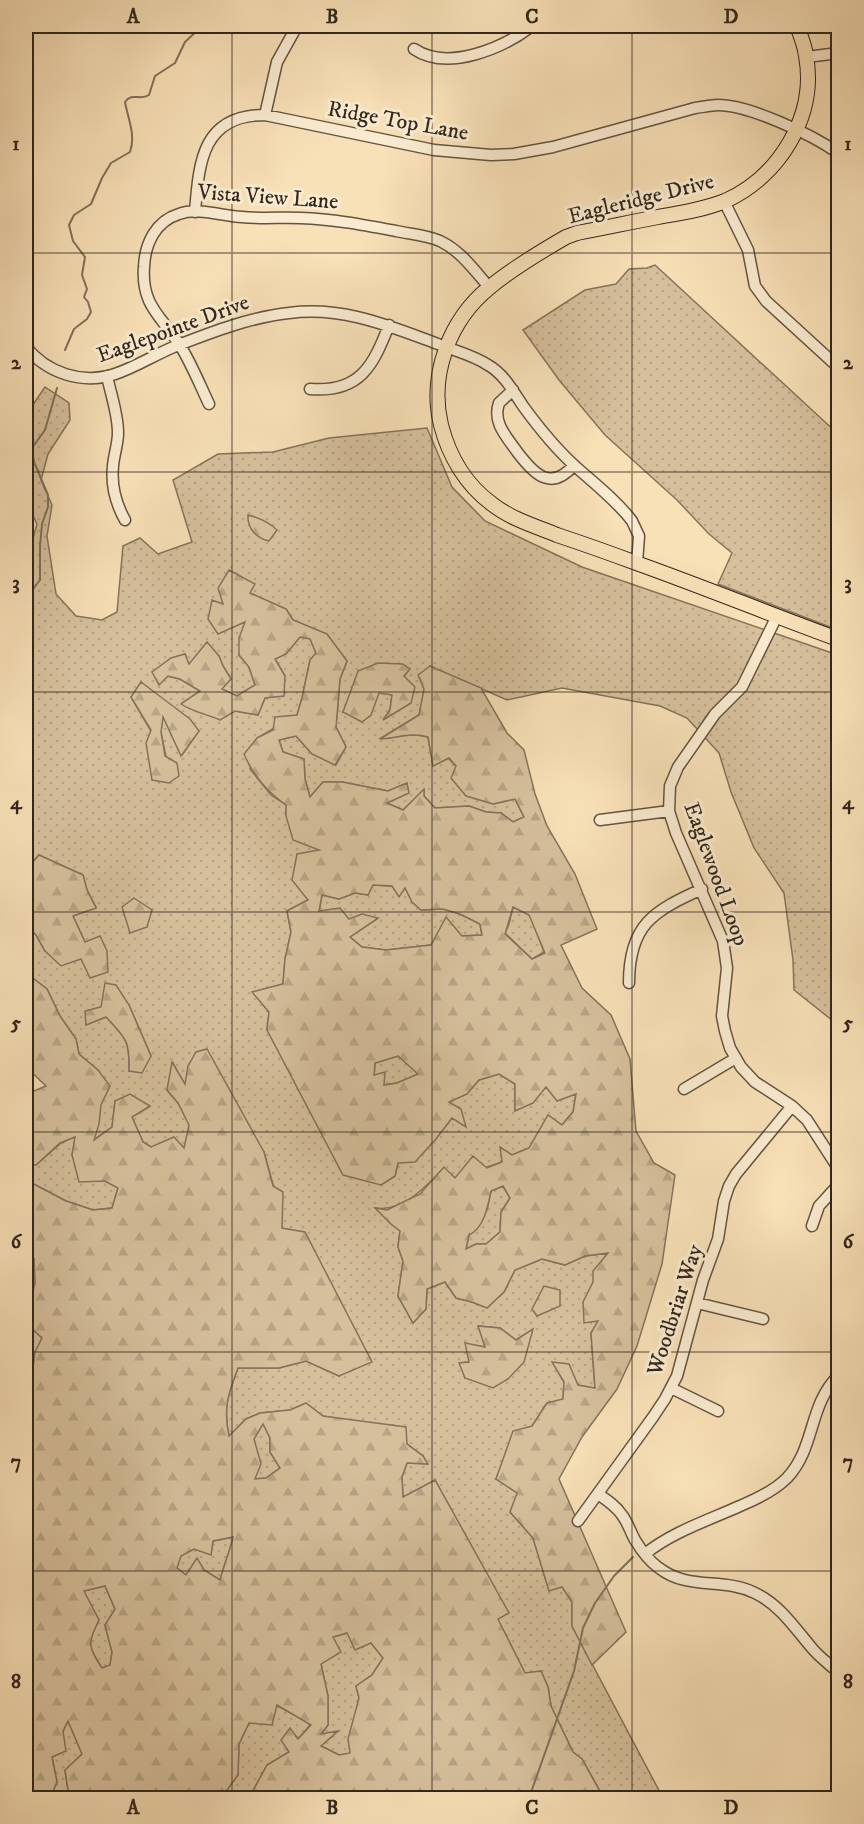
<svg xmlns="http://www.w3.org/2000/svg" width="864" height="1824" font-family="'IM FELL DW Pica',serif">
<style>
.grass{fill:url(#grass-dots);stroke:#84735c;stroke-width:1.5;fill-rule:evenodd}
.forest{fill:url(#forest-firs);stroke:#84735c;stroke-width:1.5;fill-rule:evenodd}
.lines{fill:none;stroke-linecap:round;stroke-linejoin:round}
.stream{stroke:#807059;stroke-width:2}
.minor-casing{stroke:#635442;stroke-width:13}
.major-casing{stroke:#31261b;stroke-width:16}
.minor{stroke:#faebd0;stroke-width:10}
.major{stroke:#f8e0b7;stroke-width:14}
.grid{fill:none;stroke:#31261b;stroke-width:1.5;stroke-opacity:0.55}
.labels{text-anchor:middle;dominant-baseline:central;stroke-width:6;stroke-linejoin:round;paint-order:stroke}
.street-label{font-size:22px;fill:#31261b;stroke:#faebd0}
.neatline{fill:none;stroke:#31261b;stroke-width:2}
.grid-label{font-size:20px;text-anchor:middle;font-weight:bold;fill:#31261b}
</style>
<defs>
<pattern id="grass-dots" width="8" height="8" patternUnits="userSpaceOnUse" patternTransform="scale(1.5)"><rect width="8" height="8" fill="#d6c09c"/><path d="M2 2h.1M6 6h.1" fill="none" stroke="#b8a586" stroke-width="1.8" stroke-linecap="round"/></pattern>
<pattern id="forest-firs" width="22" height="20" patternUnits="userSpaceOnUse" patternTransform="scale(1.5)"><rect width="22" height="20" fill="#d6c09c"/><path d="M5 1l3.5 6h-7zM16 11l3.5 6h-7z" fill="#b8a586"/></pattern>
</defs>
<rect width="100%" height="100%" fill="#f8e0b7"/>
<filter id="stains"><feTurbulence type="fractalNoise" baseFrequency=".00333" numOctaves="4"/><feColorMatrix values="0 0 0 0 .2 0 0 0 0 .09 0 0 0 0 .02 0 0 0 .5 -.17"/></filter>
<radialGradient id="worn" r=".72"><stop offset=".6" stop-color="#630" stop-opacity="0"/><stop offset="1" stop-color="#630" stop-opacity=".3"/></radialGradient>
<!-- grass -->
<path class="grass" d="M655 265 838 434V630L718 584 732 553 709 534 677 500 605 435 559 380 523 330 585 290 616 284 629 269 647 268Z
M45 387 69 403 70 420 48 454 41 480 52 505 47 536 56 594 76 616 102 620 117 612 123 546 140 538 158 554 192 542 173 480 218 454 273 452 329 438 427 428 452 487 485 521 582 567 838 655V1025L794 990 793 960 784 893 754 848 731 792 719 753 687 718 660 706 562 688 507 700 430 666 419 715 381 738C398 738 411 732 428 737L433 766 448 758 493 804 515 799 524 817 513 822 501 813 486 812 469 806 435 808 424 796V790L403 810 386 803 408 793 407 783 388 791 342 782H323L310 797 305 779 304 759 283 752 279 740 296 736 312 754 336 765 346 747 336 727 340 679 347 661 327 634 293 620 286 609 250 593 229 570 246 622 239 655 249 667 255 685 237 696 221 689 231 679 223 666 219 656 189 665 185 654 167 676 180 679 200 691 182 703C192 712 207 714 220 719L235 711 258 715 265 698 285 676 275 659 286 654 300 637 310 638 316 653 310 660 302 698 297 715 257 738 250 769 271 795 286 805V816L320 850 308 900 287 911 291 932 285 959 283 984 253 992 269 1012 267 1030 381 1185 395 1176 398 1163 435 1140 453 1117 465 1126 448 1102 467 1094 479 1080 499 1074 515 1084V1110L533 1103 546 1086 576 1093 573 1112 562 1125 548 1115 529 1148 512 1155 501 1148 502 1162 455 1178 444 1168C426 1186 404 1212 376 1208L391 1224 400 1231 398 1247 403 1261 398 1296 413 1323 426 1309 427 1289 445 1282 456 1298 472 1302 487 1308 504 1292 515 1270 542 1259 565 1265 585 1256 609 1253 583 1303 599 1321 591 1333 595 1389 578 1385 553 1363 564 1382 563 1400 547 1403 532 1426 504 1459 496 1479 518 1493 510 1512 533 1538 549 1590 562 1586 572 1602V1626L663 1798H604L582 1759 573 1752 551 1706 548 1687 541 1671 525 1673 497 1619 508 1613 435 1480 403 1498 402 1477 407 1463 427 1464 423 1456 407 1444 356 1422 323 1416 306 1403 290 1410 260 1413 246 1419 229 1437C223 1407 228 1395 238 1368H279L306 1361 339 1376 282 1228V1217L264 1152 185 1085 173 1063 167 1090 178 1103 190 1125 184 1149 151 1147 143 1142 132 1117 149 1107 115 1101 112 1127 93 1140C102 1115 100 1096 98 1070L79 1054 76 1039 60 1016 47 989 26 973V924L36 935 45 951 85 942 73 916 96 907 87 890 83 875 39 855 26 870V563L37 524 26 501V415ZM410 669 404 676 411 703 384 719 390 710 392 694 378 693 343 712 349 700ZM141 682 199 731 182 755 163 715 161 732 166 757 131 697ZM129 1005 151 1056 129 1071C130 1041 126 1038 106 1017L86 1025V1011L101 1007ZM479 1326 500 1328 516 1340 532 1330 530 1338 465 1378 460 1363 469 1362 485 1347Z
M373 885 405 887 412 902 421 910 443 909 460 914 480 924 482 935 462 936 431 945 386 950 362 947 350 937 377 919H349L319 912 322 895 339 899 355 893 368 895Z
M513 907 530 915 544 952 532 959 505 933 509 924Z
M398 1056 419 1074 397 1083 384 1085 374 1075 375 1063Z
M76 1136 72 1155 105 1181 118 1188 112 1208 93 1210 66 1201 26 1180V1163L36 1165 61 1143Z
M503 1186 510 1198 501 1212 500 1232 486 1244H476L466 1249 469 1235 487 1210 491 1191Z
M26 1258H34L35 1283 26 1318Z
M26 1323 42 1338C31 1361 32 1385 26 1409Z
M263 1423 270 1438V1452L280 1468 266 1478 255 1479 254 1439Z
M234 1537C229 1552 224 1565 220 1580L204 1570 197 1559 186 1575 177 1568 180 1556 194 1549 211 1554 213 1541Z
M105 1586 115 1609 105 1625 112 1652 110 1666 102 1668C87 1645 87 1644 99 1620L83 1591Z
M347 1633 371 1643 383 1658 372 1675 356 1686 359 1698 350 1754 339 1755 321 1746 337 1732 321 1735 328 1725V1696L321 1664 333 1637Z
M276 1705 311 1724 298 1739 290 1729 282 1740 289 1752 267 1765 249 1798H221L238 1775 239 1744 249 1723Z
M68 1720 82 1754 65 1771 68 1790 65 1798H50L57 1782 52 1757Z"/>
<!-- forest -->
<path class="forest" d="M248 515C260 518 269 522 277 530L269 541C256 538 247 528 248 515Z
M229 570 255 584 250 593 286 609 293 620 327 634 347 661 340 679 336 727 346 747 335 765 312 754 296 736 279 740 283 752 304 759 305 779 310 797 323 782H342L388 791 407 783 409 793 387 803 403 810 424 789V796L435 808 469 806 486 812 501 813 513 822 524 817 515 799 493 804 466 796 451 778 456 766 449 758 433 766 428 737C410 732 398 738 380 739L419 715 424 689 418 675 430 666 481 688 507 733 524 750 535 794 547 826 575 874 597 929 561 945 582 988 611 1015 630 1059 636 1131 654 1163 675 1175 662 1264 637 1346 617 1389 582 1437 559 1479 626 1632 592 1665 572 1626V1602L562 1587 549 1591 533 1538 510 1512 517 1493 496 1479 513 1431 532 1426 547 1403 563 1399 564 1382 552 1362 569 1364 578 1385 595 1388 591 1333 598 1321 584 1323 583 1302 593 1282V1271L608 1253 585 1256 565 1265 542 1259 515 1270 504 1292 487 1308 472 1302 456 1298 445 1282 427 1289 426 1309 413 1323 398 1296 403 1261 398 1247 400 1231 391 1224 375 1208 387 1210 420 1194 444 1167 455 1178 473 1156 487 1168 502 1162 500 1147 512 1155 529 1148 548 1115 562 1125 573 1112 576 1094 557 1101 546 1087 533 1103 515 1111V1084L499 1074 479 1080 467 1094 449 1102 461 1109 466 1127 452 1118 435 1140 415 1162 398 1163 395 1176 381 1185 343 1175 267 1030 269 1012 252 992 283 984 285 959 291 932 287 911 308 900 292 880 297 854 319 850 293 840 286 816V805C267 792 253 775 244 754L257 738 273 730 275 717 297 715 302 698 310 660 316 653 310 639 300 637 286 654 275 659 285 676 284 696 265 698 258 715 235 711 220 720C207 714 193 712 181 704L200 691 180 679 168 676 159 685 152 672 171 658 185 654 189 664 207 642 219 656 223 666 231 679 222 689 237 696 255 685 249 667 239 655V638L245 622 218 634 208 619 212 600 223 604 218 588ZM373 885 392 886 399 897 405 888 412 902 421 910 443 909 460 914 480 924 482 935 462 936 446 917 431 945 386 950 362 947 350 937 378 918 362 914 349 919 340 908 319 911 322 895 339 899 355 893 368 895ZM513 907 529 915 545 953 532 959 505 934ZM398 1056 418 1074 397 1083 384 1085 385 1072 374 1075 375 1063ZM503 1186 510 1198 501 1212 500 1232 486 1244H476L466 1249 469 1235C484 1228 488 1206 491 1191Z
M378 663 403 664 410 669 404 676 415 687 411 703 383 720 390 710 392 695 379 693 371 715 362 722 343 712 358 671Z
M141 682 190 719 199 731 181 756 163 717 161 732 165 756 177 763 179 776 169 783 152 780 146 743 151 730 131 697Z
M39 855 83 875 87 890 96 908 73 916 85 942 100 936 107 951 108 972 90 978 81 959 61 966 45 951 36 935 26 924V870Z
M134 898 152 910 147 927 130 933 122 907Z
M26 973 47 989 60 1016 76 1039 79 1054 98 1070 110 1086 101 1105 99 1124 94 1140 112 1127 115 1101 130 1094 150 1106 132 1117 143 1142 151 1147 174 1137 184 1148 189 1125 178 1103 167 1090 172 1062 185 1084 188 1066 196 1052 207 1049 264 1152 273 1186 283 1192 282 1228 305 1232 372 1362 339 1376 306 1361 279 1368H238C228 1394 223 1408 229 1436L246 1419 260 1413 290 1410 306 1403 323 1416 406 1427 407 1444 423 1456 428 1464 407 1463 402 1477 403 1497 435 1480 509 1613 498 1619 525 1673 541 1671 548 1687 551 1706 573 1752 582 1759 603 1797 588 1798 584 1791 570 1798H249L267 1765 289 1752 281 1740 290 1728 298 1739 311 1725 277 1705 272 1725 249 1723 239 1744 238 1775 221 1798H65L68 1790 65 1770 82 1754 68 1721 63 1731 66 1751 52 1757 57 1782 50 1798H26V1409L30 1391 35 1352 42 1338 26 1323 35 1283 34 1258H26V1180L66 1201 93 1210 112 1208 118 1188 105 1181 79 1182 72 1155 75 1137 60 1143 36 1165 26 1163V1091L29 1093 46 1086 26 1067V1027L31 1024 33 1013 26 1007ZM263 1424 270 1438V1452L280 1468 266 1478 255 1479 261 1464 254 1439ZM233 1537C230 1551 224 1565 220 1580L204 1570 197 1558 186 1575 177 1568 181 1556 194 1549 211 1555 213 1541ZM105 1586 115 1609 105 1625 112 1652 110 1665 102 1668C87 1646 88 1643 99 1620L84 1591ZM347 1633 355 1650 371 1643 383 1658 372 1675 356 1686 359 1698 348 1739 350 1753 339 1755 321 1746 338 1731 321 1734 328 1725V1696L321 1664 341 1652 333 1637Z
M105 983 116 985 129 1005 151 1056 142 1073 129 1071C130 1041 126 1038 106 1017L86 1025 85 1011 101 1007Z
M544 1286 560 1290V1306L537 1316 532 1309Z
M478 1326 500 1328 516 1340 533 1329 524 1362 508 1379 493 1388 465 1378 459 1363 469 1362 465 1343 485 1347Z"/>
<g class="lines">
<!-- stream -->
<path class="stream" d="M65 350 74 329 87 319 91 312 88 302 84 297 87 289 82 275 85 257 73 241 69 225 74 215 91 204 102 178 111 163 130 152C136 135 128 119 125 102 132 92 140 101 149 95L155 76 175 63 185 42 202 26
M26 598 40 580V546L42 524 48 507V495L34 462 32 448 45 430 57 388
M529 1798 574 1671 583 1628 595 1603 614 1576 633 1557"/>
<!-- minor casing -->
<g class="minor-casing">
<path id="minor" d="M627 26H639
M414 49C448 72 503 48 532 26
M807 57 838 53
M265 115 277 62 297 26
M724 201 748 250 755 286 766 301 838 367
M195 212C199 162 202 115 265 115L434 150 491 155 514 154 553 147 695 108C703 107 711 105 718 105 749 105 813 135 838 153
M26 347C47 373 82 385 115 374 136 367 156 354 176 346 212 332 251 317 289 313 343 306 389 326 438 344 455 351 473 355 488 365 504 374 513 391 523 406 539 428 556 449 576 467 595 484 617 501 632 521L639 536 637 563
M107 376C111 395 118 414 118 433 118 444 114 454 113 466 111 485 116 504 125 520
M310 389C360 393 373 366 389 325
M513 390 499 403C492 423 507 437 518 453 534 474 551 492 574 465
M209 404C200 385 192 365 181 347 163 317 141 307 144 267 145 243 156 221 179 214 198 207 222 216 242 217 262 219 282 217 301 218 333 219 364 225 396 231 410 234 426 235 440 241 461 251 474 270 489 287
M777 616 742 687 715 714 678 767 670 786 669 811 676 833 723 941 727 968 722 1016 725 1031 730 1048 741 1067 755 1082 792 1106 807 1120 838 1168
M600 820 669 811
M629 983C629 925 653 911 702 889
M684 1089 736 1058
M812 1226 819 1206 838 1185
M697 1303 763 1319
M671 1388 718 1411
M598 1494C607 1500 616 1506 622 1515 628 1523 630 1531 635 1540 641 1550 649 1561 659 1568 689 1591 723 1577 755 1593 780 1605 794 1627 811 1647 819 1657 829 1664 838 1672
M578 1521 653 1417 665 1399 677 1376 703 1280 718 1239 724 1201 729 1186 736 1174 792 1106
M645 1554C672 1532 709 1520 740 1506 757 1499 774 1491 787 1478 816 1447 808 1406 838 1376"/>
</g>
<!-- major casing -->
<g class="major-casing">
<path id="major" d="M797 26C801 36 805 46 806 56 817 116 779 177 725 201 703 210 680 213 658 217 631 222 604 228 577 233L566 237C540 252 513 268 490 287 449 320 429 375 441 425 449 456 466 485 492 504 511 519 535 526 557 535 584 544 612 554 639 564 706 588 772 615 838 639"/>
</g>
<!-- minor -->
<use href="#minor" class="minor"/>
<!-- major -->
<use href="#major" class="major"/>
</g>
<!-- grid -->
<path class="grid" d="M232 26V1798M432 26V1798M632 26V1798M26 253H838M26 472H838M26 692H838M26 912H838M26 1132H838M26 1352H838M26 1571H838"/>
<g class="labels">
<!-- street labels -->
<g class="street-label">
<text transform="translate(398 121) rotate(10)">Ridge Top Lane</text>
<text transform="translate(268 197) rotate(4)">Vista View Lane</text>
<text transform="translate(641 199) rotate(-14)">Eagleridge Drive</text>
<text transform="translate(173 329) rotate(-20)">Eaglepointe Drive</text>
<text transform="translate(716 874) rotate(70)">Eaglewood Loop</text>
<text transform="translate(675 1310) rotate(-72)">Woodbriar Way</text>
</g>
</g>
<!-- margin -->
<rect width="864" height="1824" fill="none" stroke="#f8e0b7" stroke-width="66"/>
<rect x="33" y="33" width="798" height="1758" class="neatline"/>
<g class="grid-label">
<text x="133" y="23">A</text>
<text x="332" y="23">B</text>
<text x="532" y="23">C</text>
<text x="731" y="23">D</text>
<text x="16" y="150">1</text>
<text x="848" y="150">1</text>
<text x="16" y="369">2</text>
<text x="848" y="369">2</text>
<text x="16" y="589">3</text>
<text x="848" y="589">3</text>
<text x="16" y="809">4</text>
<text x="848" y="809">4</text>
<text x="16" y="1029">5</text>
<text x="848" y="1029">5</text>
<text x="16" y="1248">6</text>
<text x="848" y="1248">6</text>
<text x="16" y="1468">7</text>
<text x="848" y="1468">7</text>
<text x="16" y="1688">8</text>
<text x="848" y="1688">8</text>
<text x="133" y="1814">A</text>
<text x="332" y="1814">B</text>
<text x="532" y="1814">C</text>
<text x="731" y="1814">D</text>
</g>
<rect width="100%" height="100%" filter="url(#stains)"/>
<rect width="100%" height="100%" fill="url(#worn)"/>
</svg>
